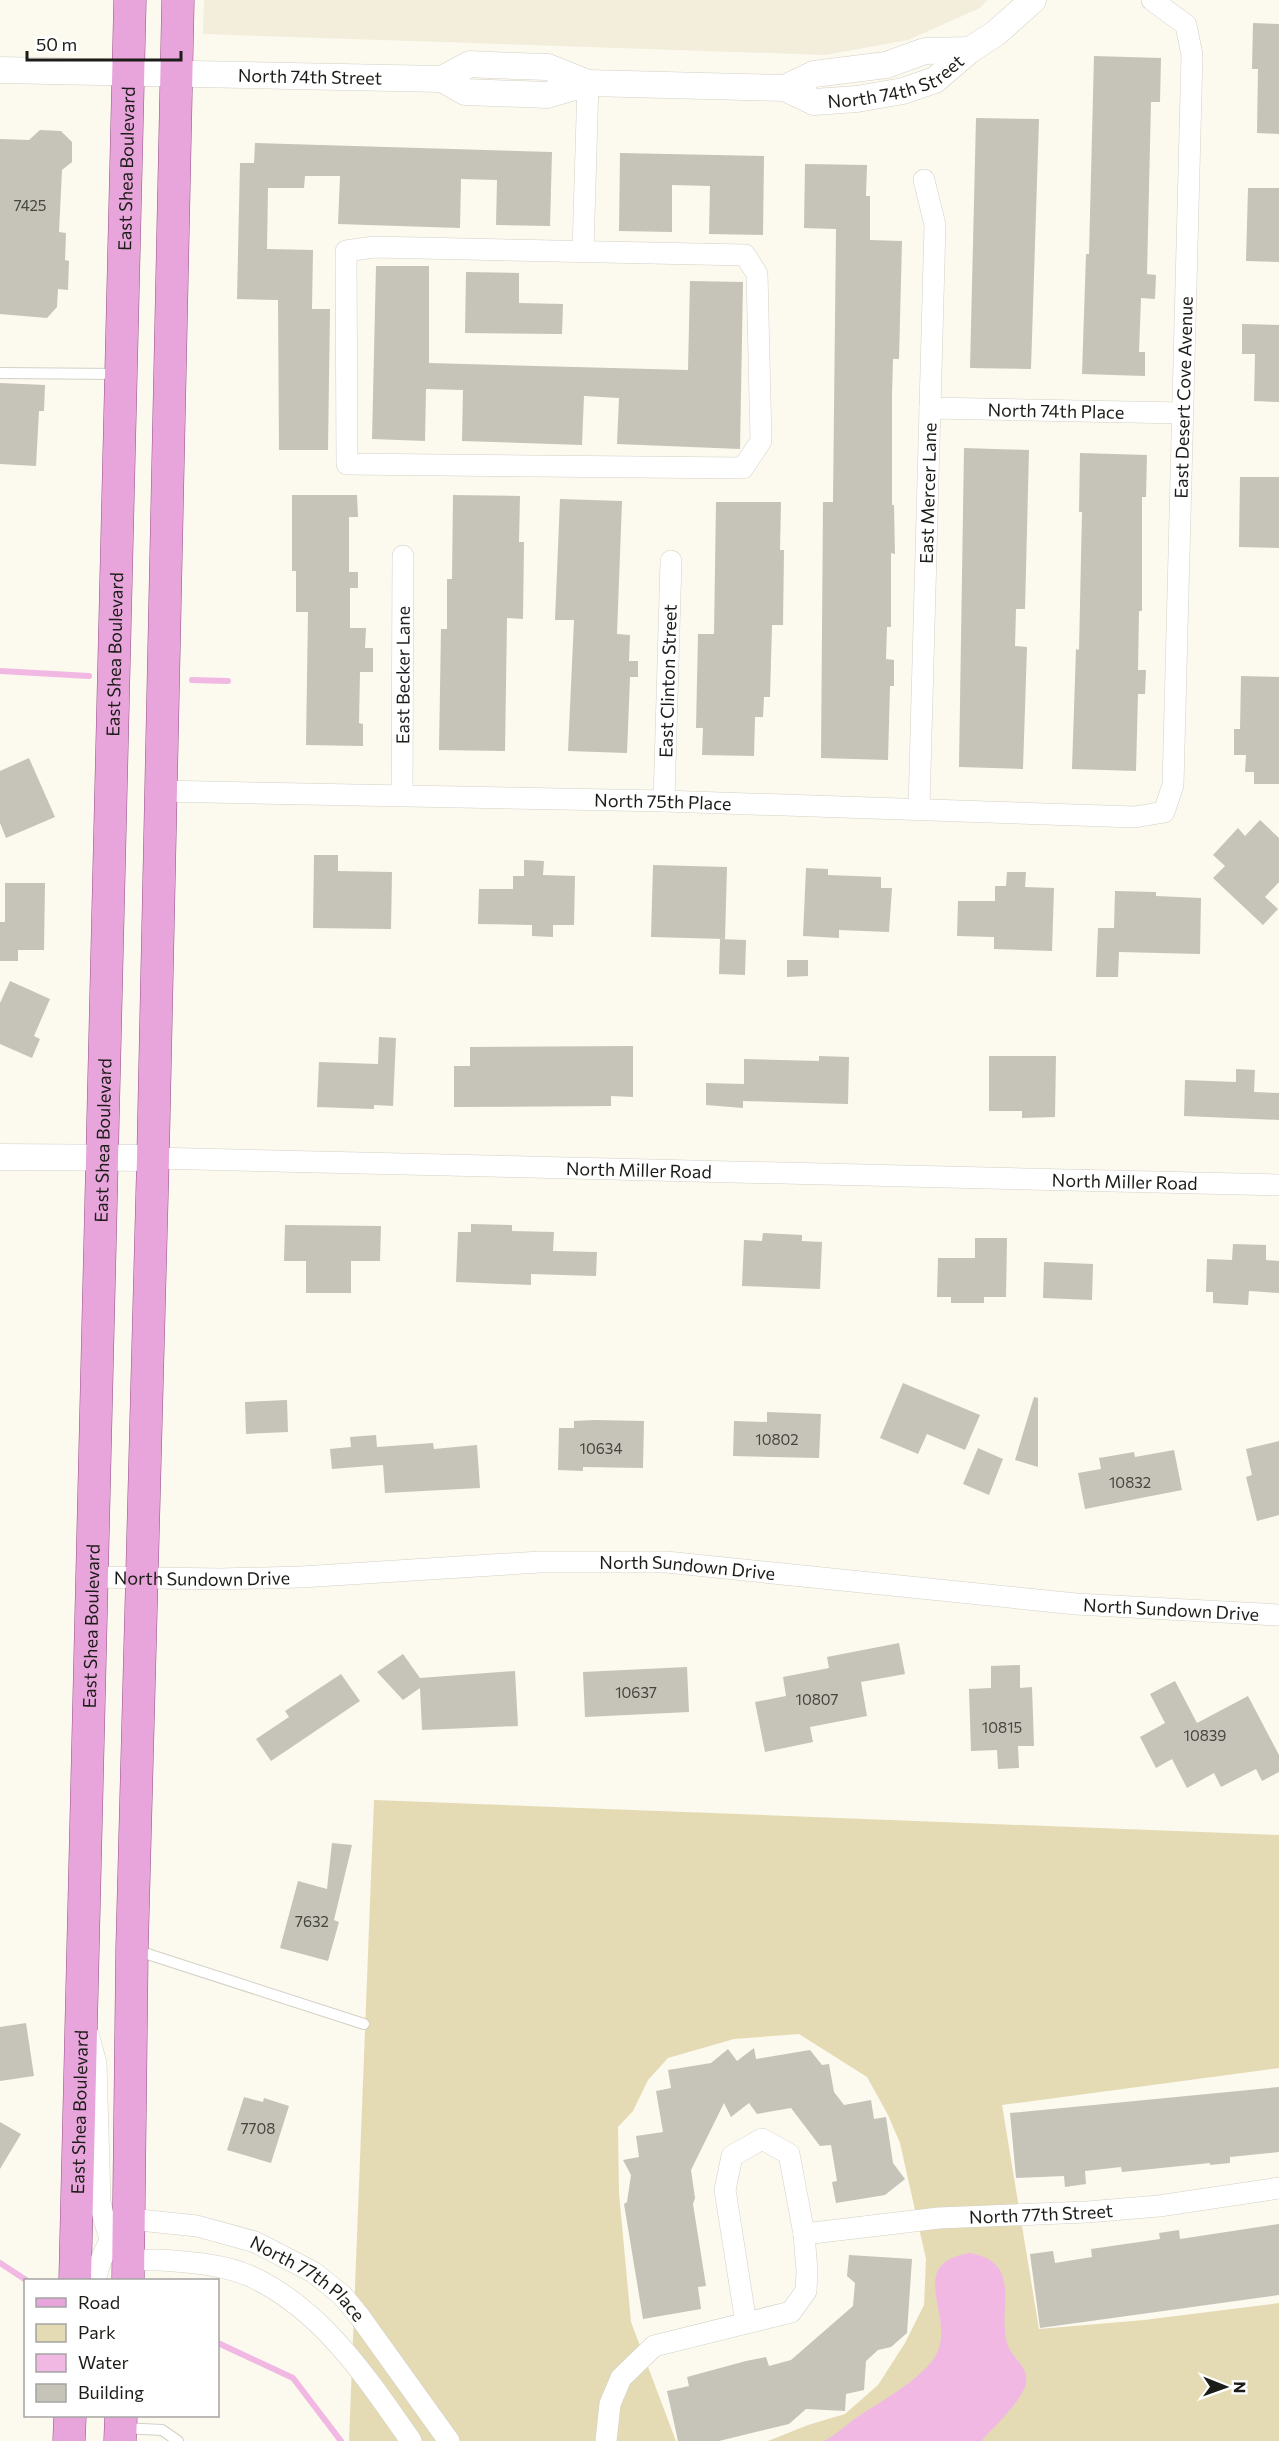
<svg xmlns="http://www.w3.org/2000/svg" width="1279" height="2441" font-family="Commissioner,sans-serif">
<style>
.built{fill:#f2eedb}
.green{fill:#e4dbb4}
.water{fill:#f0b8e3}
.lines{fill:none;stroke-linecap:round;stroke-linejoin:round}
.stream{stroke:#f0b8e3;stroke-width:6}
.building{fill:#c6c3b9}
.service-casing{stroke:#d3d0c6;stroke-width:12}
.minor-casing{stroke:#d3d0c6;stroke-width:22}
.tertiary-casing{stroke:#d3d0c6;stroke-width:27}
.primary-casing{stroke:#974e88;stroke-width:33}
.service{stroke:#fff;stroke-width:10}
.minor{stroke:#fff;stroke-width:21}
.tertiary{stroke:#fff;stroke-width:26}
.primary{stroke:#e8a5dc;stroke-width:32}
.labels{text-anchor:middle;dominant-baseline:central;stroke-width:6;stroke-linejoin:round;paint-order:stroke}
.number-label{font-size:15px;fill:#464640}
.street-label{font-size:18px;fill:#1c1c18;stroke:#fff}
</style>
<rect width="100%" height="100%" fill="#fcf9ee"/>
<!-- built -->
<path class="built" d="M204 0H987L980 8 908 40 825 55 203 34Z"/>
<!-- green -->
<path class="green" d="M374 1800 1279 1835V2068L1002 2105 1039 2329 1144 2320 1279 2303V2441H768L808 2425 845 2414 878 2385 905 2343 924 2305 926 2259 900 2143 888 2115 867 2077 799 2034 734 2039 668 2058 648 2080 633 2111 618 2127 619 2193 631 2322 676 2441H349Z"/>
<!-- water -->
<path class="water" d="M970 2253C1024 2263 997 2307 1007 2343 1011 2358 1029 2366 1026 2383 1023 2400 993 2428 981 2441H824C836 2435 843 2427 853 2420 876 2404 923 2379 936 2355 957 2317 903 2264 970 2253Z"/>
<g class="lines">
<!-- stream -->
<path class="stream" d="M0 671 89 676
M192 680 228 681
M0 2263 26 2280
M218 2343 293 2378 341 2441"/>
</g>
<!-- building -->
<path class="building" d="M1253 23 1279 24V134L1257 133 1258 69H1252Z
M1094 56 1161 58 1160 102H1151L1147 274 1156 275 1155 299 1141 298 1139 352H1145V376L1082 374 1086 254H1089Z
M976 118 1039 119 1031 369 970 368Z
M40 130 61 131 72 142V162L62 170 59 232 66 233 65 260 69 261 68 290 58 289 57 307 47 318 0 314V139L29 140Z
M255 143 552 152 550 226 496 225 497 180 461 179 460 228 338 224 340 176H305L304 188H268L267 249 313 250 312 309H330L328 450H279L278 300 237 299 240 163H254Z
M620 153 764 156 763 235 709 234 710 186 672 185V232L619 231Z
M805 164 867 165 866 196H870V240L902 241 899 359H893L892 395V505H894L895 554 891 553V627H887L886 659 894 660V686H890L888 760 821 758 823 502H833L836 229 804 228Z
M1248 188H1279V262L1246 261Z
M376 266H429V363L688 370 690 281 743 282 740 449 617 444 619 398 584 396 582 445 462 441 463 390 426 389 425 441 372 439Z
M466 272 519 273V303L563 304 562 334 465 333Z
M1242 324 1279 325V402L1254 401 1255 354H1242Z
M0 383 45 385 44 411H39L36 466 0 464Z
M964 448 1029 450 1025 609H1016L1015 646 1027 647 1023 769 959 767Z
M1080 453 1147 455 1146 497H1142V611H1139L1138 670H1146L1145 694H1138L1136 771 1072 769 1076 649 1079 650 1082 512H1079Z
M1240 477H1279V548L1239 547Z
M292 495H357L358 517H349V572H358V588H350V628H366L365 648H373V672H360L359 723 363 724V746L306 745 308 612H296V571H292Z
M453 495 520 496 519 542H524L523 619 507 618 505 751 439 750 441 629H447V579H452Z
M560 499 622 501 617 634 630 635 629 661H638V677H630L627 753 568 751 574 620H555Z
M716 502H781L780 550H784L783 625H772L770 697H764L763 717H755L754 756 702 755 703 728H696L698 634H714Z
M1241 676 1279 677V784H1254V772H1245L1246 755H1234V729H1240Z
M29 758 55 817 6 838 0 823V771Z
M1260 820 1279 838V882L1265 897 1278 909 1263 925 1213 878 1225 866 1213 855 1238 828 1245 836Z
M314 855H338V871L392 872 391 929 313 928Z
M524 860 544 861 543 875 575 876 574 925H553V937L532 936V925L478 924 479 889H513V876H524Z
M653 865 727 867 725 939 651 937Z
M806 868 828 869V875L881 877V888H892L889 932 839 930V938L803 936Z
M1007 872H1026L1025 887 1054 888 1052 951 994 949V937L957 936 958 901H995V886H1006Z
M5 883H45L44 950H18V961H0V922H5Z
M1115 891 1156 892V896L1201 898 1200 954 1119 952 1118 977H1096L1098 928H1114Z
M720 939 746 940 745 975 719 974Z
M787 960H808V976L787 977Z
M10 981 50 999 34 1036 40 1039 32 1058 0 1044V1003Z
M379 1037 396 1038 393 1106 374 1105V1109L317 1107 319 1062 378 1064Z
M633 1046V1097L611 1096V1106L454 1107V1066H470V1047Z
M819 1056 849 1057 848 1104 743 1101V1108L706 1105V1083L744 1084V1059L819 1061Z
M989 1056H1056L1055 1117 1022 1118V1111H989Z
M1236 1069 1255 1070 1254 1092 1279 1093V1120L1184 1116 1185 1080 1236 1082Z
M471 1224 512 1225V1231L554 1232 553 1251 597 1252 596 1276 531 1274V1285L456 1282 458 1232H471Z
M285 1225 381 1226 380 1261H351V1293H306V1261H284Z
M763 1233 802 1235V1241L822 1242 820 1289 742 1286 744 1240 762 1241Z
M975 1238H1007L1006 1297H984V1303H951V1297H937L938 1258H975Z
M1233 1244 1266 1245V1260L1279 1261V1293L1249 1291 1248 1305 1213 1303V1292H1206L1207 1259 1232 1260Z
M1044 1262 1093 1264 1092 1300 1043 1298Z
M903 1383 980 1415 965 1450 927 1434 918 1454 880 1438Z
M1034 1397 1038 1398V1467L1015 1460Z
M287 1400 288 1432 246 1434 245 1402Z
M767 1412 821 1414 819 1458 733 1456 734 1421 767 1422Z
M594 1420 644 1421 643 1468 583 1467V1471L558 1470 559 1428H574V1421Z
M376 1435 377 1447 433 1443 434 1449 477 1445 480 1488 385 1493 383 1465 332 1469 330 1449 351 1447 350 1437Z
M1279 1441V1515L1257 1521 1246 1477 1252 1475 1246 1449Z
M978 1448 1003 1459 989 1495 963 1484Z
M1174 1450 1182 1490 1085 1509 1078 1473 1101 1469 1099 1458 1134 1452 1135 1457Z
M899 1643 905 1674 861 1682 867 1716 810 1727 813 1742 765 1752 755 1702 786 1696 783 1677 829 1668 827 1657Z
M403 1654 420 1678 515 1671 518 1726 422 1730 420 1688 403 1700 377 1672Z
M1020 1665V1688L1032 1687 1034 1746H1018L1019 1768 998 1769 997 1750 971 1751 969 1689 991 1688V1666Z
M687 1667 689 1712 585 1717 583 1672Z
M341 1674 360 1701 271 1761 256 1739 289 1717 285 1711Z
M1175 1681 1197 1723 1248 1696 1279 1755V1772L1262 1781 1256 1769 1221 1787 1214 1773 1187 1788 1172 1759 1156 1768 1140 1737 1165 1723 1150 1694Z
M332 1843 352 1845 334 1920 339 1922 328 1961 280 1948 298 1881 327 1889Z
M26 2023 34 2076 0 2081V2027Z
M754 2048 756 2059 810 2050 822 2065 829 2064 834 2092 844 2105 871 2100 874 2119 886 2117 893 2163 905 2179 885 2195 836 2203 832 2182 837 2181 831 2145 820 2146 791 2108 757 2114 749 2103 731 2117 724 2103 691 2170 695 2198 693 2204 706 2286 698 2287 701 2309 643 2319 624 2204 627 2202 631 2175 623 2160 639 2157 636 2136 663 2132 656 2091 671 2088 668 2070 711 2063 728 2049 737 2061Z
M1279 2087V2152L1230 2157V2163L1210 2165V2163L1122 2172 1121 2167 1085 2171 1086 2184 1065 2187 1064 2176 1016 2178 1010 2113Z
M244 2097 263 2102 264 2098 289 2106 271 2163 227 2150Z
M0 2122 21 2134 0 2169Z
M1279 2224V2295L1040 2328 1030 2254 1053 2251 1055 2263 1092 2257 1091 2249 1160 2239 1159 2233 1179 2230 1180 2239Z
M849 2255 912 2259 907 2333 891 2347 878 2350 866 2361 864 2390 846 2394 845 2411 806 2409 789 2424 719 2441H678L667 2391 689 2386 687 2377 746 2361 766 2357 769 2366 791 2360 853 2306 855 2283 847 2276Z"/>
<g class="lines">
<!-- service casing -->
<g class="service-casing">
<path id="service" d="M0 373 119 374
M135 1950 364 2024
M123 2428 162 2430 178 2441"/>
</g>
<!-- minor casing -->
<g class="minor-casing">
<g id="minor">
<path d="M374 247 745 255 757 274 761 441 743 468 347 464 346 251Z"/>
<path d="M583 251 588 83"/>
<path id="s1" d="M930 408 1181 413"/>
<path id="s2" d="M159 791 664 801 1135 817 1164 812 1173 785 1192 55 1186 25 1152 0"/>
<path id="s3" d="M402 795 403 556"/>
<path id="s4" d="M664 801 671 561"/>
<path id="s5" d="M919 808 935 225 924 180"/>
<path id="s6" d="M153 1158 1279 1185"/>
<path id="s7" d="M92 1577 220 1579 301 1577 540 1562H666L1076 1604 1279 1615"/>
<path d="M88 2034 96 2063 100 2202C104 2220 109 2248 128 2258 136 2261 151 2260 160 2260 188 2262 223 2264 250 2276 322 2309 367 2378 411 2441"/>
<path id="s8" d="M804 2234 939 2218 1087 2212 1159 2206 1279 2188"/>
<path id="s9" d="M95 2280C101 2257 110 2233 130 2219L197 2226 255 2242 313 2272 342 2295 360 2317 449 2441"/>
<path d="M606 2441 610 2404 621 2378 654 2346 791 2312 806 2291 807 2271 804 2234 789 2154 762 2139 732 2156 725 2190 746 2323"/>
</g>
</g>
<!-- tertiary casing -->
<g class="tertiary-casing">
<g id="tertiary">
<path id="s10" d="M0 70 442 79 470 64 489 65 548 67 588 83"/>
<path id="s11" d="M442 79 465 92 547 95 588 83 785 88 814 102 857 99 903 91 935 80 970 50 996 33 1033 0"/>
<path d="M785 88 814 74 886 65 925 51 970 50"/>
<path d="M0 1157 153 1158"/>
</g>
</g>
<!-- primary casing -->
<g class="primary-casing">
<g id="primary">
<path id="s12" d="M75 2280 130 0"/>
<path d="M128 2280 132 1949 153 1158 178 0"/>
<path d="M69 2441 70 2416"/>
<path d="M120 2441 121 2416"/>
</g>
</g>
<!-- service -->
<use href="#service" class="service"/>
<!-- minor -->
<use href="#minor" class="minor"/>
<!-- tertiary -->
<use href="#tertiary" class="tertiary"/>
<!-- primary -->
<use href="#primary" class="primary"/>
</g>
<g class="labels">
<!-- number labels -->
<g class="number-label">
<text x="30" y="205">7425</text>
<text x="777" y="1439">10802</text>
<text x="601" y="1448">10634</text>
<text x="1130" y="1482">10832</text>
<text x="636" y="1692">10637</text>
<text x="817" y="1699">10807</text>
<text x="1002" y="1727">10815</text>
<text x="1205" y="1735">10839</text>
<text x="312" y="1921">7632</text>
<text x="258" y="2128">7708</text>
</g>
<!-- street labels -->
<g class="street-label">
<text stroke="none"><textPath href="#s10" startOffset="310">North 74th Street</textPath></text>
<text stroke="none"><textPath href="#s11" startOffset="466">North 74th Street</textPath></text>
<text stroke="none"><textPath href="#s12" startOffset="2112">East Shea Boulevard</textPath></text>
<text stroke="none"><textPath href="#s2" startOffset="1422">East Desert Cove Avenue</textPath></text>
<text stroke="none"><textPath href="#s1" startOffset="126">North 74th Place</textPath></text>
<text stroke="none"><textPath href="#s5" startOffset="315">East Mercer Lane</textPath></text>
<text stroke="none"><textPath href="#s12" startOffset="1626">East Shea Boulevard</textPath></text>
<text stroke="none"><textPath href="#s3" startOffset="120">East Becker Lane</textPath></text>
<text stroke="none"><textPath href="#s4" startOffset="120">East Clinton Street</textPath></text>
<text stroke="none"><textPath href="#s2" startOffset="504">North 75th Place</textPath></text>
<text stroke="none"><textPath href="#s12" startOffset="1140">East Shea Boulevard</textPath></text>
<text stroke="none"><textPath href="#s6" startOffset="486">North Miller Road</textPath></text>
<text stroke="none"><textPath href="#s6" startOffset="972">North Miller Road</textPath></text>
<text stroke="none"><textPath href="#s7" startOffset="596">North Sundown Drive</textPath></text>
<text stroke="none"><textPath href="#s7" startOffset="110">North Sundown Drive</textPath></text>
<text stroke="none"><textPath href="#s7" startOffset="1082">North Sundown Drive</textPath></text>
<text stroke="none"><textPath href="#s12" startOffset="654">East Shea Boulevard</textPath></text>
<text stroke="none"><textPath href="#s12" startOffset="168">East Shea Boulevard</textPath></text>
<text stroke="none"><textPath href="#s8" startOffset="238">North 77th Street</textPath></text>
<text stroke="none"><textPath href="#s9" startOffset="264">North 77th Place</textPath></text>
</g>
</g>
<!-- legend -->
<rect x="24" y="2279" width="195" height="138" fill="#ffffff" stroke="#a4a4a3" stroke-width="1.5"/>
<rect x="36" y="2298" width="30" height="9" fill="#e8a5dc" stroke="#a4a4a3" stroke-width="1.5"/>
<text x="78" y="2309" font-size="18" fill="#1c1c18">Road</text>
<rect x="36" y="2324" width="30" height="18" fill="#e4dbb4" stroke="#a4a4a3" stroke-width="1.5"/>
<text x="78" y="2339" font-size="18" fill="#1c1c18">Park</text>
<rect x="36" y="2354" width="30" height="18" fill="#f0b8e3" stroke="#a4a4a3" stroke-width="1.5"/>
<text x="78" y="2369" font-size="18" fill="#1c1c18">Water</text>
<rect x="36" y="2384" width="30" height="18" fill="#c6c3b9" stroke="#a4a4a3" stroke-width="1.5"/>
<text x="78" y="2399" font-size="18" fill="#1c1c18">Building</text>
<!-- north arrow -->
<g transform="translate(1225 2387) rotate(91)" stroke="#ffffff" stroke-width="4.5" paint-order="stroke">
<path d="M0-4.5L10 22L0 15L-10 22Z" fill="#1c1c18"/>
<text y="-9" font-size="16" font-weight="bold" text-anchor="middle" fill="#1c1c18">N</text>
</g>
<!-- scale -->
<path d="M27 51v9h154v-9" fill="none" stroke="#1c1c18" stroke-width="3"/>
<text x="36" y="51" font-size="18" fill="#1c1c18" stroke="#ffffff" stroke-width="4.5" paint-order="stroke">50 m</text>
</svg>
